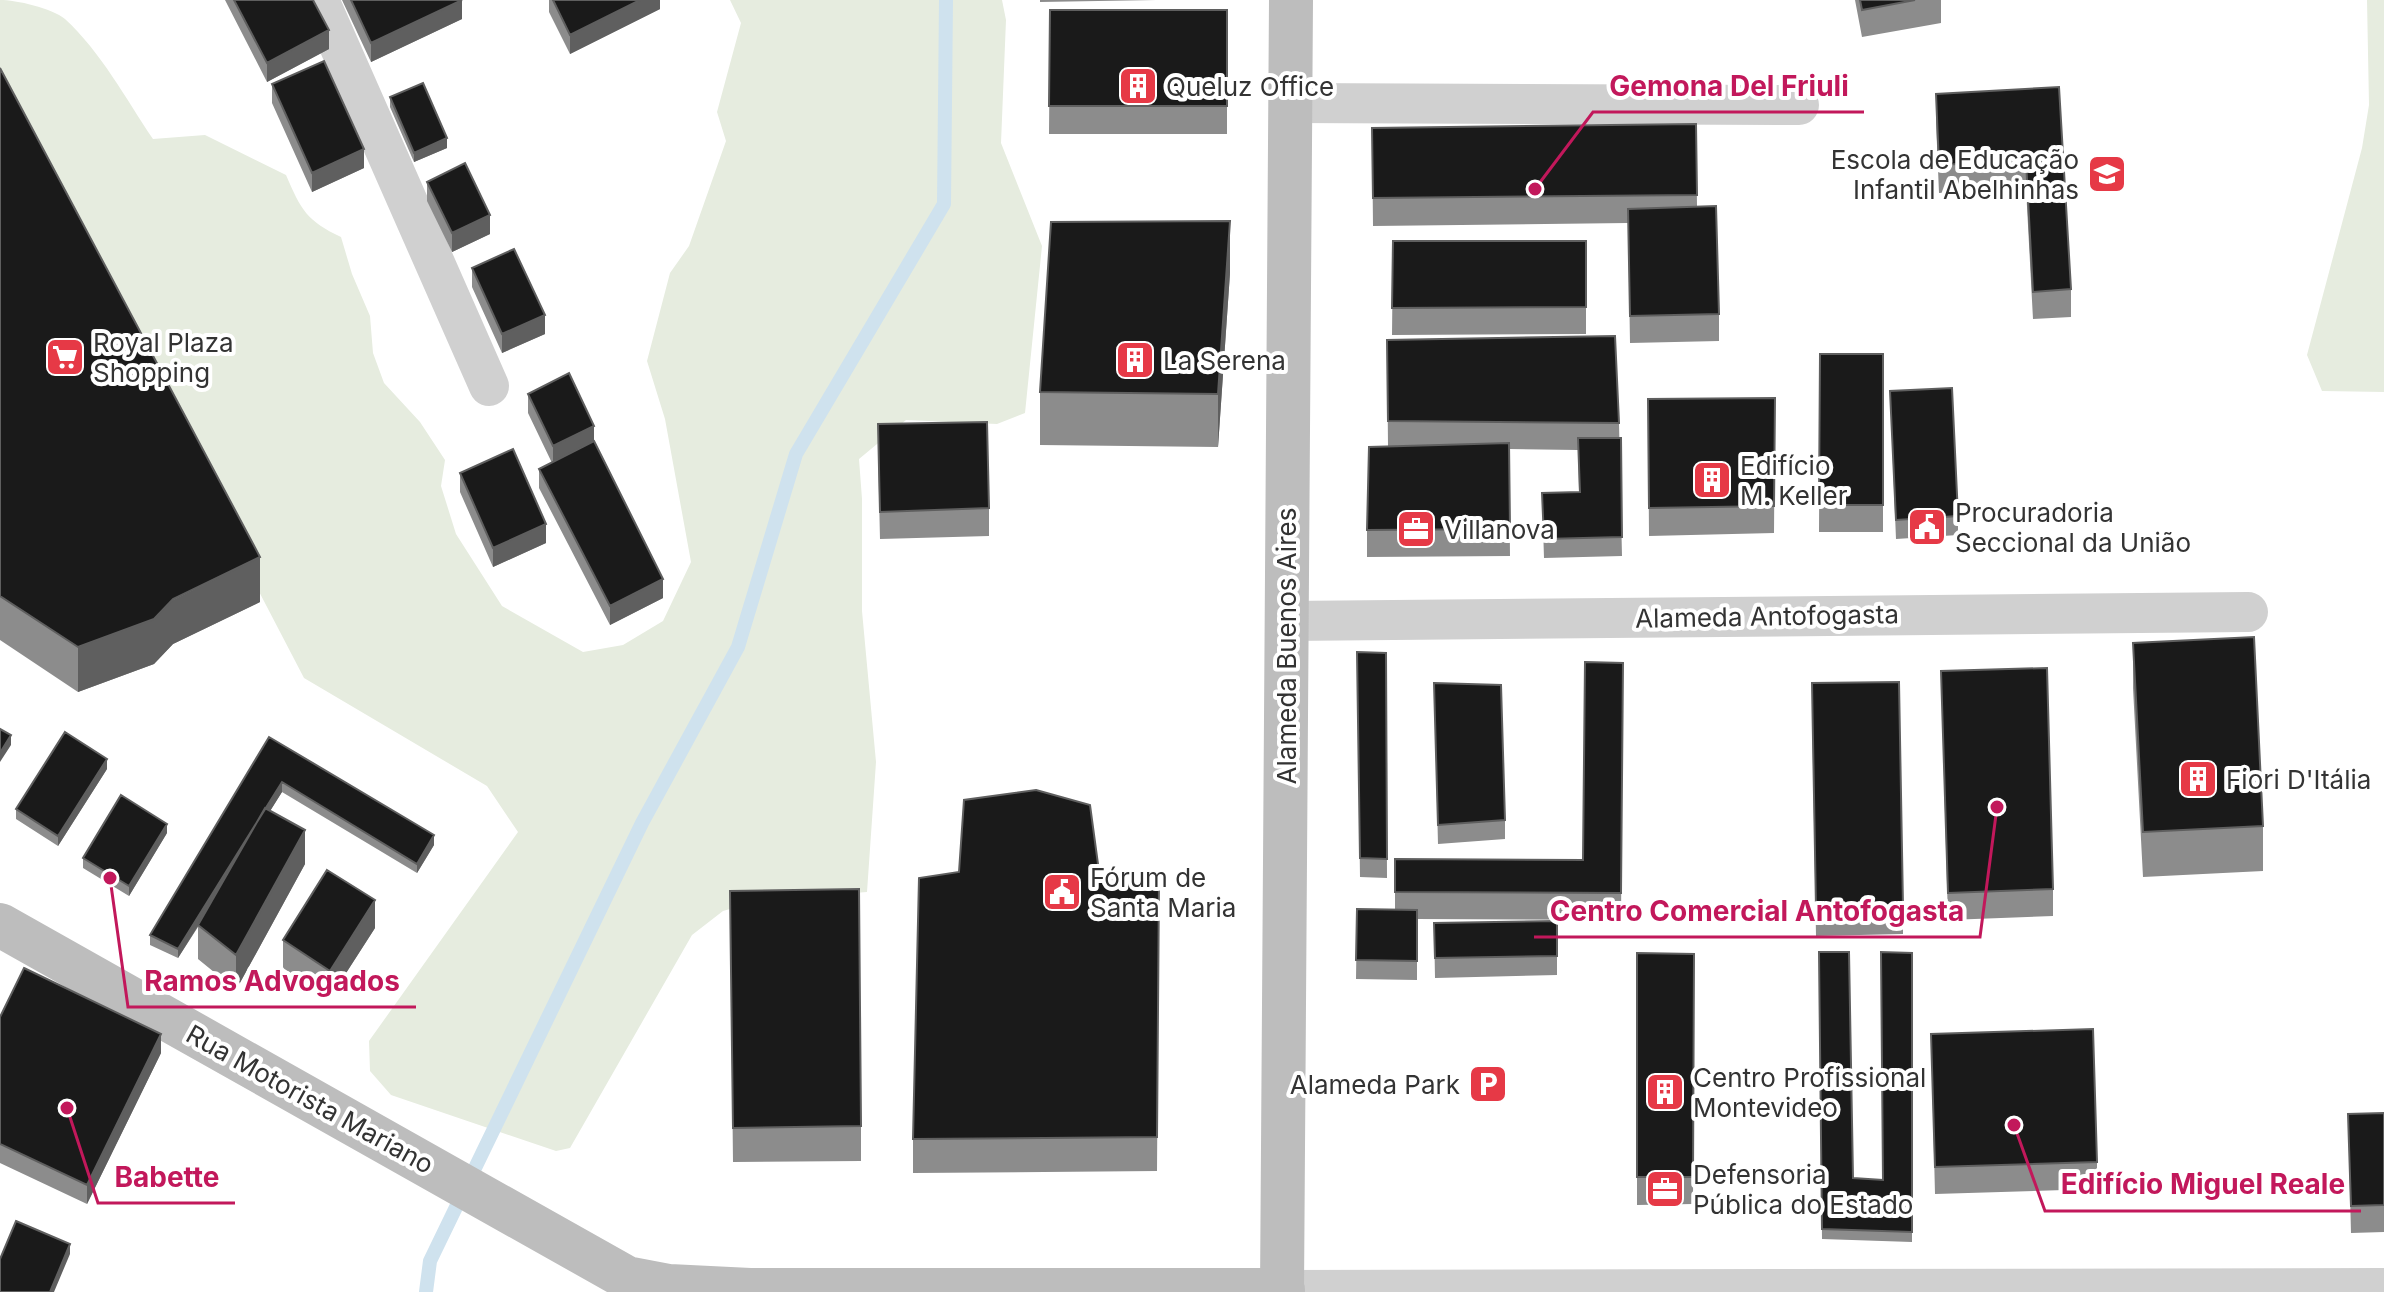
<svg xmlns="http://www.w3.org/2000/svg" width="2384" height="1292" font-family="Inter,sans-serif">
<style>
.green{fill:#e6ecdf}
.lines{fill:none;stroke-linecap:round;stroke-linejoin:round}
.stream{stroke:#cfe2ee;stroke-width:14}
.street{stroke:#d0d0d0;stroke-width:40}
.secondary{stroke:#bdbdbd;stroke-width:44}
.wall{fill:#8c8c8c}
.shaded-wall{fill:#5f5f5f}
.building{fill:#1a1a1a;stroke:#5f5f5f;stroke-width:2}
.labels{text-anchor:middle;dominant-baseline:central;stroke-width:8;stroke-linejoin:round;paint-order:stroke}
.poi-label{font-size:26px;fill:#333;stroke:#fff;text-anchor:start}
.street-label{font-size:26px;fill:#333;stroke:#fff}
.leader{fill:none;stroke:#c2185b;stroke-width:3}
.callout-dot{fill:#c2185b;stroke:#fff;stroke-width:3}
.callout-label{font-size:28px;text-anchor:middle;font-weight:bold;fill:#c2185b;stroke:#fff;stroke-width:8;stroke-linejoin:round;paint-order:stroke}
</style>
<rect width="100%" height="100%" fill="#fff"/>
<!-- green -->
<path class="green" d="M0 0C16 0 52 8 65 19 101 52 126 99 153 139L205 135 286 175C301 210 307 221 341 237L352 274 370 316 373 353 384 383 420 422 445 460 441 486 456 534 502 606 583 652 623 645 663 621 691 562 665 419 647 361 670 273 689 246 726 141 717 112 741 23 730 0H1002L1006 20 1001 143 1042 246 1025 413 997 424 906 420 859 459 862 499V611L876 762 867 892 761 900 723 911 692 935 570 1148 556 1151 391 1095 370 1071 369 1041 518 832 487 786 304 678 0 95Z
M2367 0H2384V392L2322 391 2307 355 2362 148 2369 105Z"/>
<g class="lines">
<!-- stream -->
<path class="stream" d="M426 1292 430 1261 642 823 738 647 796 454 944 204 946 0"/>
<!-- street -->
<path class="street" d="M319 0 489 386
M1290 103 1799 105
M1287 621 2248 612
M1283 1290 2384 1288"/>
<!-- secondary -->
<path class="secondary" d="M0 925 627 1278 669 1286 750 1290H1283
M1282 1292 1291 0"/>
</g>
<!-- wall -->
<path class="wall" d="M225 0H313L329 49 267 82Z
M342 0H461L462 19 371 62Z
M549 0H660V9L570 54 549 12Z
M1040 0H1156L1040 2Z
M1855 0H1941V23L1862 37Z
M1050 10H1227V134H1049Z
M0 68 260 602 173 644 154 664 78 692 0 640Z
M272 84 364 168 312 192 272 103Z
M2059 87 2071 289V317L2033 319 2026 188 1939 193 1936 122V94Z
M390 97 447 148 414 162 390 107Z
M1696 124 1697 206 1719 314V341L1630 343 1628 223 1373 226 1372 128Z
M427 182 490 234 452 252 427 201Z
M1393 241H1586V334L1392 335Z
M472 268 545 334 502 353 472 287Z
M1230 273 1218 447 1040 445V392Z
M1387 340 1619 423 1622 556 1544 558 1542 493 1579 492 1578 450 1509 449 1510 556 1367 557V530L1388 446Z
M1820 354H1883V532H1819Z
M1890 391 1958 516V535L1896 539Z
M528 394 594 442 663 598 610 625 539 488V469L552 463 528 413Z
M1775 398 1774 533 1649 536 1648 399Z
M878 452 989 508V536L880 539Z
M460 473 546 543 493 567 460 492Z
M2133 643 2263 826V871L2143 877 2133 688Z
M1357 652 1386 653 1387 878 1360 877Z
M1623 663 1621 920 1417 919V980L1356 979 1357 909 1395 910V859L1583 860Z
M1941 671 2053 889V916L1948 920Z
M1434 683 1505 820V839L1438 844Z
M1812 711 1903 907V934L1816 936Z
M269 737 434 845 417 873 282 792 270 811 305 864 236 990 198 959V927L178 958 150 945V935Z
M107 769 58 846 16 819V809Z
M167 833 129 896 83 868V858Z
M1100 879 1159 880 1157 1171 913 1173V1139Z
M730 891 861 1126V1161L733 1162Z
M1557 921V975L1435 978 1434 923Z
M375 928 330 998 283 968V940Z
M1819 952 1853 1178 1883 1180 1912 953V1242L1822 1239Z
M1637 953 1694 954 1693 1204 1637 1205Z
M0 1017 161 1053 87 1204 0 1163Z
M1931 1034 2097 1162V1189L1935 1194Z
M2384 1113V1232L2351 1233 2348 1114Z"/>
<!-- shaded-wall -->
<path class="shaded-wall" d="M462 0V19L371 62V43Z
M640 0H660V9L570 54V35Z
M329 30V49L267 82V63Z
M447 138V148L414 162V153Z
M364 149V168L312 192V173Z
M490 215V234L452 252V233Z
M1230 221V273L1218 447V394Z
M545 315V334L502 353V334Z
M594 426V445L553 465V446Z
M546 524V543L493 567V548Z
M260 557V602L173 644 154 664 78 692V647Z
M663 579V598L610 625V606Z
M11 735V745L0 762V753Z
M107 759V769L58 846V836Z
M282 782V792L178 958V949Z
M167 824V833L129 896V886Z
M305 830V864L236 990V955Z
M434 835V845L417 873V864Z
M375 900V928L330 998V971Z
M161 1034V1053L87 1204V1185Z
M70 1244V1254L54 1292H50Z"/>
<!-- building -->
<path class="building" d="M234 0H313L329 30 267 63Z
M351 0H462L371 43Z
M553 0H640L570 35Z
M1860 0H1915L1862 10Z
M1050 10H1227V106H1049Z
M324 61 364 149 312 173 272 84Z
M0 68 260 557 173 599 154 619 78 647 0 596Z
M423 83 447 138 414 153 390 97Z
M2059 87 2071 289 2033 292 2026 161 1939 165 1936 94Z
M1696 124 1697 195 1373 198 1372 128Z
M465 163 490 215 452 233 427 182Z
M1716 206 1719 314 1630 316 1628 209Z
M1230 221 1218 394 1040 392 1051 222Z
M1393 241H1586V307L1392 308Z
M514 249 545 315 502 334 472 268Z
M1615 336 1619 423 1388 421 1387 340Z
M1820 354H1883V505H1819Z
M569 373 594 426 553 446 528 394Z
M1952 388 1958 516 1896 520 1890 391Z
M1775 398 1774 506 1649 508 1648 399Z
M987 422 989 508 880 512 878 424Z
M1578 438H1621L1622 537 1544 539 1542 493 1580 492Z
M594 441 663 579 610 606 539 469Z
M1509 443 1510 529 1367 530 1369 447Z
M513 449 546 524 493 548 460 473Z
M2254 637 2263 826 2143 832 2133 643Z
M1357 652 1386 653 1387 859 1360 858Z
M1585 662 1623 663 1621 893 1395 892V859L1583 860Z
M2047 668 2053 889 1948 893 1941 671Z
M1899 682 1903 907 1816 908 1812 683Z
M1434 683 1501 685 1505 820 1438 825Z
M0 729 11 735 0 753Z
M65 732 107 759 58 836 16 809Z
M269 737 434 835 417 864 282 782 178 949 150 935Z
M1036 790 1090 805 1100 879 1159 880 1157 1137 913 1139 919 878 959 872 964 800Z
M121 795 167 824 129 886 83 858Z
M265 808 305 830 236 955 198 925Z
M327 870 375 900 330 971 283 940Z
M859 889 861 1126 733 1128 730 891Z
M1357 909 1417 910V961L1356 960Z
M1557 921V956L1435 958 1434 923Z
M1819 952H1849L1853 1178 1883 1180 1881 952 1912 953V1232L1822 1229Z
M1637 953 1694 954 1693 1177H1637Z
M24 968 161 1034 87 1185 0 1144V1017Z
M2093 1029 2097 1162 1935 1167 1931 1034Z
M2384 1113V1205L2351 1206 2348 1114Z
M16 1221 70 1244 50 1292H0V1259Z"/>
<!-- icons -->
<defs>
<g id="building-square" transform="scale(2)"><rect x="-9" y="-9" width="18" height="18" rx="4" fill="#e63946" stroke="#fff"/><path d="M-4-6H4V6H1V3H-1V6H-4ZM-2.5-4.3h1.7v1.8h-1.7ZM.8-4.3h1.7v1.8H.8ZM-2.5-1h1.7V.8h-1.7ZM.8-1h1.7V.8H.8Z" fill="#fff"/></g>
<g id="school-square" transform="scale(2)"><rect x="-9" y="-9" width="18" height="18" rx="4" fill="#e63946" stroke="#fff"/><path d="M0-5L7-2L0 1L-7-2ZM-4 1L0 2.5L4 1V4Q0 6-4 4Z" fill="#fff"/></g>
<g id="supermarket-square" transform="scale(2)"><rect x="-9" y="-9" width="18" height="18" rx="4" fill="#e63946" stroke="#fff"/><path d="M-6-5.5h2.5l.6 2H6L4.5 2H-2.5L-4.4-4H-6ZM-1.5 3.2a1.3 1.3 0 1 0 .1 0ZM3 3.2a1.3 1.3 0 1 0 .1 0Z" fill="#fff"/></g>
<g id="civic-square" transform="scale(2)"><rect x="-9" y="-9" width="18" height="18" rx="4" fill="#e63946" stroke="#fff"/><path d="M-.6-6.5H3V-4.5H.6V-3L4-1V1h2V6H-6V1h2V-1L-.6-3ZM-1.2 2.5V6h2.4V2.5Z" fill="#fff"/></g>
<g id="office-square" transform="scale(2)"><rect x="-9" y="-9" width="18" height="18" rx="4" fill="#e63946" stroke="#fff"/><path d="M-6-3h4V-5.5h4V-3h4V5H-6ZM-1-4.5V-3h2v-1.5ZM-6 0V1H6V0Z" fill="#fff"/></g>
<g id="parking-square" transform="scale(2)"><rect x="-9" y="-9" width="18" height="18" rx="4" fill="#e63946" stroke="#fff"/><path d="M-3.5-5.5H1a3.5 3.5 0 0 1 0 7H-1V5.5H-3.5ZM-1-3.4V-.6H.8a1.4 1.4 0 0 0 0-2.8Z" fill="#fff"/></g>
</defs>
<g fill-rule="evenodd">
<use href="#building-square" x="1138" y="86"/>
<use href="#school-square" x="2107" y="174"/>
<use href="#supermarket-square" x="65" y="357"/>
<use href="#building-square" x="1135" y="360"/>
<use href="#building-square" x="1712" y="480"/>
<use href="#civic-square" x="1927" y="527"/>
<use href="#office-square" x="1416" y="529"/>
<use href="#building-square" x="2198" y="779"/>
<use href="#civic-square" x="1062" y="892"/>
<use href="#parking-square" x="1488" y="1084"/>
<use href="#building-square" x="1665" y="1092"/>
<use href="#office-square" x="1665" y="1189"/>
</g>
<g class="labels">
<!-- poi labels -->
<g class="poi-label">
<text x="1166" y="86">Queluz Office</text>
<text x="2079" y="159" text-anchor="end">Escola de Educação<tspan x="2079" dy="30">Infantil Abelhinhas</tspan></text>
<text x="93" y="342">Royal Plaza<tspan x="93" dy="30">Shopping</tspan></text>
<text x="1163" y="360">La Serena</text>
<text x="1740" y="465">Edifício<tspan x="1740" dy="30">M. Keller</tspan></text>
<text x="1955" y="512">Procuradoria<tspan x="1955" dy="30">Seccional da União</tspan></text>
<text x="1444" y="529">Villanova</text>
<text x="2226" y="779">Fiori D'Itália</text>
<text x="1090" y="877">Fórum de<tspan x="1090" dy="30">Santa Maria</tspan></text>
<text x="1693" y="1077">Centro Profissional<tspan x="1693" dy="30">Montevideo</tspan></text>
<text x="1460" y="1084" text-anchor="end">Alameda Park</text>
<text x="1693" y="1174">Defensoria<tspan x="1693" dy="30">Pública do Estado</tspan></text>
</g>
<!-- street labels -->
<g class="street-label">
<text transform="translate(1767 616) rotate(-1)">Alameda Antofogasta</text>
<text transform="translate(1286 646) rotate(-90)">Alameda Buenos Aires</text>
<text transform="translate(310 1099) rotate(29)">Rua Motorista Mariano</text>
</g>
</g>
<!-- callouts -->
<path class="leader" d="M1535 189L1593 112H1864M1997 807L1980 937H1534M110 878L128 1007H416M67 1108L98 1203H235M2014 1125L2045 1211H2361"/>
<g class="callout-dot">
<circle cx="1535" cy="189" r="8"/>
<circle cx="1997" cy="807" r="8"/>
<circle cx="110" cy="878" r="8"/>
<circle cx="67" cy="1108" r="8"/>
<circle cx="2014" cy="1125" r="8"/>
</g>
<g class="callout-label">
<text x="1729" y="96">Gemona Del Friuli</text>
<text x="1757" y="921">Centro Comercial Antofogasta</text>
<text x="272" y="991">Ramos Advogados</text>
<text x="167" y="1187">Babette</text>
<text x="2203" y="1194">Edifício Miguel Reale</text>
</g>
</svg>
